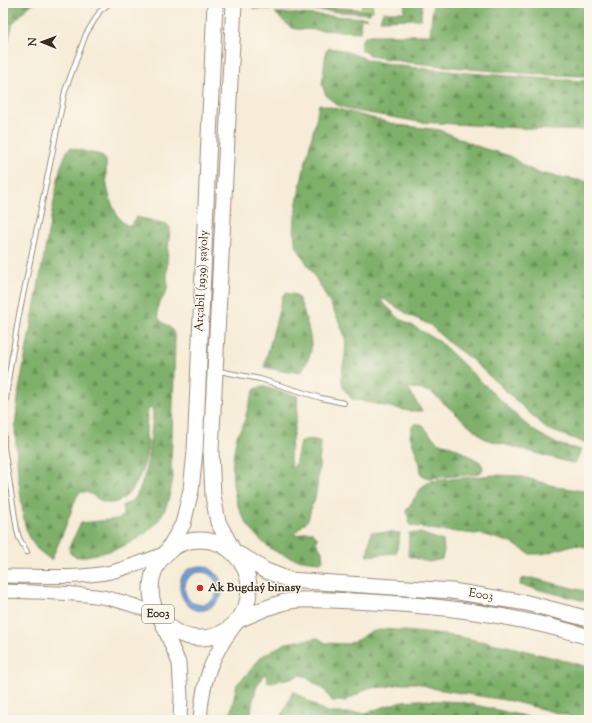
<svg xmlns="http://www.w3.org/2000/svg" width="592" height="723" font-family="'Sorts Mill Goudy',serif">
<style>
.grass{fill:url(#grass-tufts);stroke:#6c7b4c}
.forest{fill:url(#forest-firs);stroke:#5c6d44}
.water{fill:url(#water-waves);stroke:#55647c;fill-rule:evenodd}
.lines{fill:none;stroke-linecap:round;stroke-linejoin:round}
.lane-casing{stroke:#988b7a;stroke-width:6}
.primary-casing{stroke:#988b7a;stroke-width:15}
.highway-casing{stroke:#988b7a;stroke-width:17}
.lane{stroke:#fff;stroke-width:4}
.primary{stroke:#fff;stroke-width:13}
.highway{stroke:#fff;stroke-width:15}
.poi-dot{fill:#c8321e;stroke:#fbf7ec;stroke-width:1.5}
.labels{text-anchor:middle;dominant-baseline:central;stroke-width:3;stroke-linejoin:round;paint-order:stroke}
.shield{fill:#fbf7ec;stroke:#75685c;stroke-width:1}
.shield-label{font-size:11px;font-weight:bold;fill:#3b2a1e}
.street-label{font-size:12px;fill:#3b2a1e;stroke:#fbf7ec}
.poi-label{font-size:12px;font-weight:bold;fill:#3b2a1e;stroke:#fbf7ec;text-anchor:start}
</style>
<defs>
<pattern id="grass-tufts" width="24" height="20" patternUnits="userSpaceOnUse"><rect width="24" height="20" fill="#9ecc7a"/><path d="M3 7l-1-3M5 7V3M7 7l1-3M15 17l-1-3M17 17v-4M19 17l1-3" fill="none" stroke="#89af69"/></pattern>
<pattern id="forest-firs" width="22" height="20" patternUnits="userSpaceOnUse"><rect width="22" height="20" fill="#7eb06a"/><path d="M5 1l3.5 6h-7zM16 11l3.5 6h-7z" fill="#688f57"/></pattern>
<pattern id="water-waves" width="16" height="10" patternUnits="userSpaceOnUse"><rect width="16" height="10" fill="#6f9fd9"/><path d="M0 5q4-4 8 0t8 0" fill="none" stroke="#5c82af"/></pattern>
</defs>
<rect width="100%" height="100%" fill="#fbf7ec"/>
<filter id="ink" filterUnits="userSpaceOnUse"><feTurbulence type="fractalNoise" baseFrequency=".025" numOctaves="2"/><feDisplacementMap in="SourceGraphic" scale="8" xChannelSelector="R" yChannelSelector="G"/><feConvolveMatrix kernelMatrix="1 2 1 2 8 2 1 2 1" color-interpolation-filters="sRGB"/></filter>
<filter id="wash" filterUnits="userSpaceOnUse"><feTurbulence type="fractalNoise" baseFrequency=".012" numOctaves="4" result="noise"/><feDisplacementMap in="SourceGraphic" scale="16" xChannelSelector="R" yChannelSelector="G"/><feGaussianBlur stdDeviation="0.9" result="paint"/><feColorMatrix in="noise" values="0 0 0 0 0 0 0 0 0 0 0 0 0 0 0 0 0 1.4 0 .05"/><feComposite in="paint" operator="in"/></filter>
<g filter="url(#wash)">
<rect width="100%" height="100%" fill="#f6ecd7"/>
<!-- grass -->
<path class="grass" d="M292 3H294L295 5 361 9 363 3H372L373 11 292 7Z
M3 20 13 23 8 42 6 44 3 42Z"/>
<!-- forest -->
<path class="forest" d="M3 3H35L29 6 13 23 3 20Z
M253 3H292V7L370 11V14L292 9H253Z
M405 3H422L421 19 380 20 383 12H404Z
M433 3H589V76L550 75 470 69 406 62 371 56 361 49C360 41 362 38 369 35H430Z
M275 13H282L368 18 361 19 360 32 296 29 291 28Z
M329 48 342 50 369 60 399 66 468 73 563 80 589 81V130H553L420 122 351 110 335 104 326 95 322 85 326 51Z
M319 104 398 125 440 130 482 148 510 156 524 166 538 173 589 182V442H583L547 429 471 359 449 343 430 325 409 315 384 299 381 301 399 318 439 341 522 421 536 432 557 444 581 450 575 464 485 439 431 392 407 387 422 411H409L352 399C349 395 345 391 343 387 338 371 350 353 344 334 334 306 312 273 297 247 285 223 315 134 319 104Z
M70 148 101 155 106 160C107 168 105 177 107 185 109 198 117 225 131 226L136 217 167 224 170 228C169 242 167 255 167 269 166 275 169 284 167 290 164 299 155 305 158 316 162 327 173 322 175 340L171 468C175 475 172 482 171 489 168 503 166 510 157 522 141 541 114 552 90 555 82 557 76 559 70 553L69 547 81 523 118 519 123 516V505C125 504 129 503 131 502 147 490 151 434 153 415L152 407 148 410C147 418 146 426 146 434 146 438 148 440 148 443 146 464 136 499 112 503 99 505 93 490 81 492L77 496 61 538 51 560 37 549 28 536 24 521 18 476 15 427 19 390 60 169 67 151Z
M287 293C289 294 293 294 296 295 302 299 311 337 311 345 312 354 306 363 302 371L287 372 264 367 283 295Z
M264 387 297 396C301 418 285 449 292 468L295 465 300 442C307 438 314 439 321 442L317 488 314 502 312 505 308 520 294 534 297 535 306 532H313L318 539 316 542 322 552 323 560 320 562C306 561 291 559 279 553 268 548 260 540 253 532 231 505 229 473 236 440 237 433 243 427 245 420 246 415 252 392 255 389 257 388 261 387 264 387Z
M416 423 423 426 437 442 454 447 480 462 483 467 482 471 478 474 431 478 424 477 421 475 420 464 410 436 412 426Z
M494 475 519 476 554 486 589 492V549L582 546 572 545 550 552 542 554H530L512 543 485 535 429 529 410 525 408 522 409 519 406 511 422 487 431 481Z
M371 532 400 533 396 553 367 556Z
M409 533H420L443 541 444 551 442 559 429 562 408 556Z
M532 578 589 592V602L520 585 521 579Z
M385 629 454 636 507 646 589 667V720H585L511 701 436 689 417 683H405L385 687 368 688 345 701H332L324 689 311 681 306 677 301 675 291 678 268 683 265 673C254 686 252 704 250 720H229L237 684 248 673 261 657 271 651 286 643 318 638 326 643 348 644 361 638 370 632Z
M293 691 322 710 332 713H365L402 701 420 700 462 702 542 720H280Z"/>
<!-- water -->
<path class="water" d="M204 566C221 571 230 592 215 604 185 631 159 565 204 566ZM200 572C221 572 224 601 203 604 182 608 177 575 200 572Z"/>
</g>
<g filter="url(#ink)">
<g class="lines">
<!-- lane casing -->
<g class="lane-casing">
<path id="lane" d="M219 371 260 379 321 398 344 403
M27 552 19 538 17 530 4 447V416L9 374 18 320 65 91 86 34 100 11 110 3"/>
</g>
<!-- primary casing -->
<g class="primary-casing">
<path id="primary" d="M3 576C39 576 76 579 111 572 130 567 148 560 166 553
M3 591C36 592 69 592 102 597 121 600 140 608 158 614L179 663 181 697 180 720
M200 720C203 676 212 655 239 620"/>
</g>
<!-- highway casing -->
<g class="highway-casing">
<path id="highway" d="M234 3 211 450 213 496 218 522 234 552 251 561 264 570 289 580 452 591 527 603 589 619
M151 589a49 49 0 1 1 98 0a49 49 0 1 1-98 0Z
M166 553 183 524 191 490 195 451 215 3
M239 620C255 613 272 604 290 601 316 598 345 601 371 602 445 606 518 615 589 637"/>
</g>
<!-- lane -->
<use href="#lane" class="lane"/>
<!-- primary -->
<use href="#primary" class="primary"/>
<!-- highway -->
<use href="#highway" class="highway"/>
</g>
</g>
<!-- markers -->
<circle class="poi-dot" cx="200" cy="588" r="4"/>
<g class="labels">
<!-- shield labels -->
<rect class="shield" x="142" y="605" width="32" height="18" rx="3"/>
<g class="shield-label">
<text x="158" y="614">E003</text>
</g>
<!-- street labels -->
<g class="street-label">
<text transform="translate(202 281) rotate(-87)">Arçabil (1939) şaýoly</text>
<text transform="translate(481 595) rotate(9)">E003</text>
</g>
<!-- poi labels -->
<g class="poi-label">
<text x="208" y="588">Ak Bugdaý binasy</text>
</g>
</g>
<!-- margin -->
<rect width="592" height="723" fill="none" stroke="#fbf7ec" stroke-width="16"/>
<!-- north arrow -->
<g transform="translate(42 42) rotate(271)" stroke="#fbf7ec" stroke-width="3" paint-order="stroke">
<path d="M0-3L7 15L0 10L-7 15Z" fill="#3b2a1e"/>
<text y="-6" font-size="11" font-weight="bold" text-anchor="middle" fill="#3b2a1e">N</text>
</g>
</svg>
